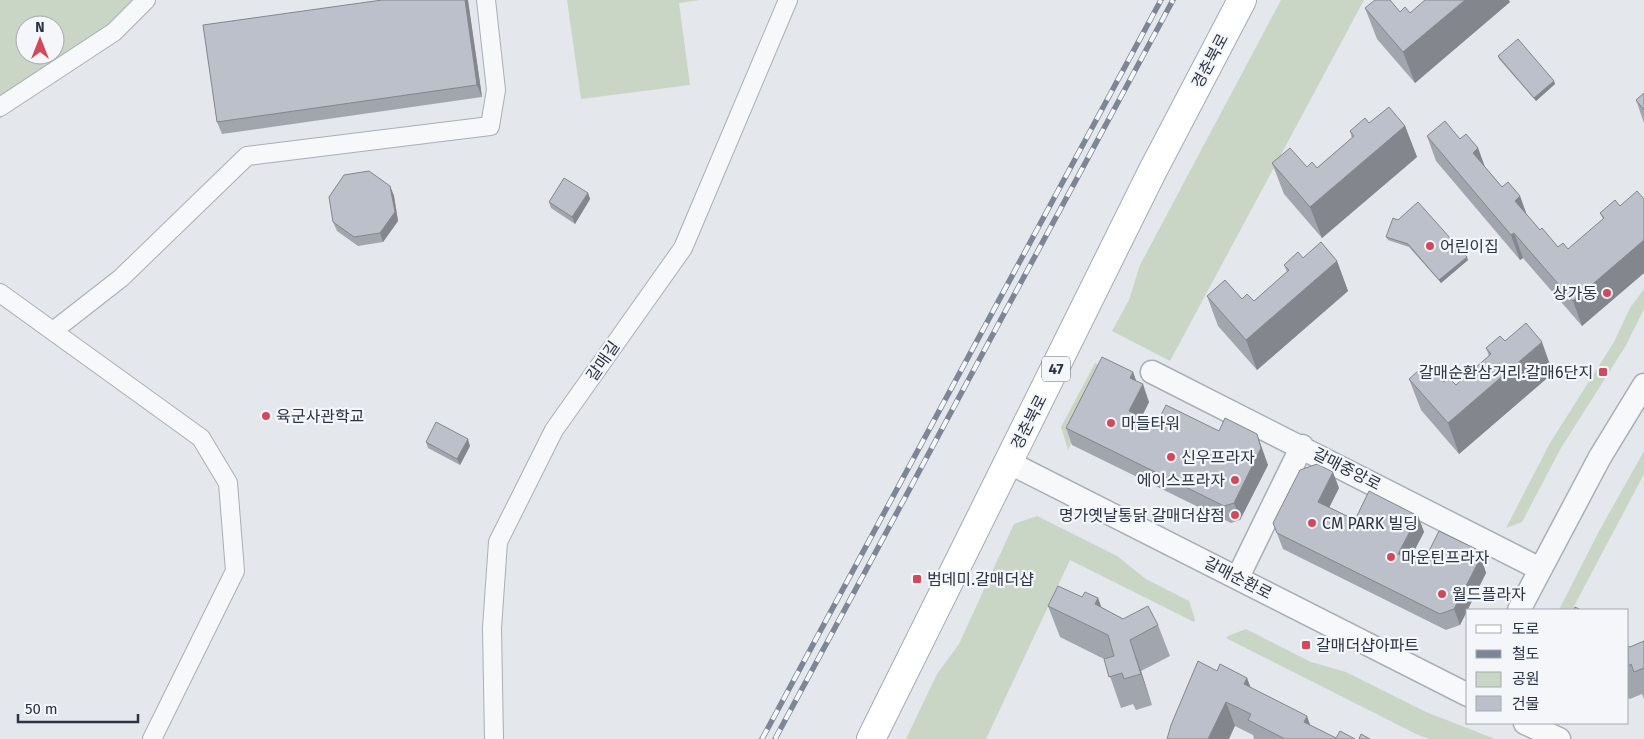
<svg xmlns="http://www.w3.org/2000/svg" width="1644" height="739" font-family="'Fira Sans','Noto Sans KR',sans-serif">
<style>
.green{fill:#c9d6c5;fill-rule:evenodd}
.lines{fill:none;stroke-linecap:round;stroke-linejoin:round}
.minor-casing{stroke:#a9aeb7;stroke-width:20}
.tertiary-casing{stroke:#a9aeb7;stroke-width:25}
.primary-casing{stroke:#a3abb8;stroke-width:30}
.minor{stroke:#f7f8fa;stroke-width:18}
.tertiary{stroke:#f7f8fa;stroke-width:22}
.primary{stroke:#fff;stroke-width:28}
.rail-casing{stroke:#7d8696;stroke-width:5.5}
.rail{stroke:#f4f6f9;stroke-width:4;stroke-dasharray:11;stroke-linecap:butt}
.wall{fill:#a1a5ae}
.shaded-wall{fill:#83868d}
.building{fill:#bbc0ca;stroke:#83868d}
.poi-dot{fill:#d1495b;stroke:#f4f6f9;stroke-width:2}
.labels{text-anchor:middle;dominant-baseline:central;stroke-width:4.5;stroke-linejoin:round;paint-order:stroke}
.shield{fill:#f4f6f9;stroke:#676e7b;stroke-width:1}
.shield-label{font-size:15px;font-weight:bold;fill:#2b3445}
.street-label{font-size:16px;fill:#2b3445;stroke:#f4f6f9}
.poi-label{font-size:16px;fill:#2b3445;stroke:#f4f6f9;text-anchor:start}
</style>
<rect width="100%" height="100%" fill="#e4e7ec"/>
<!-- green -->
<path class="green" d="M0 0H153L104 35 0 119ZM25 25H55V55H25Z
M567 0H700L679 3 690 85 581 99Z
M1281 0H1364L1170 361 1112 331 1129 300 1140 265Z
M1644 289V309L1625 347 1561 448 1522 522 1506 528 1550 443 1614 342 1630 308Z
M1095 363 1110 370 1068 450 1061 427Z
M1644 451V474L1572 610H1559L1598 533Z
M1037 516 1117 556 1146 579 1189 601 1195 619 1194 622 1070 560 986 739H906L937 674 959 644 1014 524Z
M1246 629 1311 662 1346 672 1426 712 1495 739H1429L1416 734 1226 638 1228 636Z"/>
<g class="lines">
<!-- minor casing -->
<g class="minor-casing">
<path id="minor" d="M0 107 114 32 146 0
M0 293 201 438 228 483 235 571 152 739
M53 331 121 278 247 156 490 126 496 90 486 0
M494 739 492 628 498 542 554 430 683 248 788 0"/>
</g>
<!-- tertiary casing -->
<g class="tertiary-casing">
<path id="tertiary" d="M1152 372 1540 569
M1008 462 1468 695
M1238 577 1302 446
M1519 610 1600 457 1644 385
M1525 723 1559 739"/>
</g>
<!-- primary casing -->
<g class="primary-casing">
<path id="primary" d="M871 739 1152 172 1242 0"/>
</g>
<!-- minor -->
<use href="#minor" class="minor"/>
<!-- tertiary -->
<use href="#tertiary" class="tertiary"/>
<!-- primary -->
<use href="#primary" class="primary"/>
<!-- rail casing -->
<g class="rail-casing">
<path id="rail" d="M762 739 1161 0
M775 739 1173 0"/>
</g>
<!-- rail -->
<use href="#rail" class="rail"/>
</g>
<!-- wall -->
<path class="wall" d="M468 0 482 97 222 134 217 122Z
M1510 2 1415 83 1377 39 1365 8 1410 13Z
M1498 56 1554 81 1555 84 1536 101 1499 59Z
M1644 93V123L1636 100Z
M1369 123 1405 126 1417 157 1322 238 1284 194 1272 163 1317 168 1352 138 1350 131Z
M1427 136 1460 139 1478 148 1485 167 1502 187 1520 196 1527 216 1540 230 1558 247 1568 249 1603 219 1600 213 1644 199V273L1582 326 1523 258 1520 260 1436 161Z
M390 186 394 196 398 221 383 242 358 246 337 231 333 222Z
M588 193 590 199 575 224 551 208 549 202Z
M1386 237 1468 260 1441 283 1409 247 1388 240Z
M1303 258 1337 261 1348 291 1257 370 1218 326 1207 296 1242 299 1254 301 1287 272 1284 265Z
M1505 341 1553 373 1459 454 1421 410 1409 379 1456 385 1489 356 1486 348Z
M1133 372 1136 381 1149 402 1141 417 1153 423 1160 417 1268 465 1240 520 1231 523 1072 445 1066 428Z
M426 442 470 446 460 465 428 448Z
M1339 488 1329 507 1355 520 1418 516 1424 532 1410 559 1422 565 1478 550 1486 573 1460 625 1446 630 1283 549 1273 523Z
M1082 597 1098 598 1101 607 1123 619 1158 625 1170 656 1141 671 1152 705 1136 710 1133 704 1121 708 1104 659 1060 637 1048 606Z
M1644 641V699L1642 694 1630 699 1628 698V646L1630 647Z
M1217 671 1247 678 1250 687 1310 725 1336 738 1355 739H1254L1253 735 1235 726 1171 725Z"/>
<!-- shaded-wall -->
<path class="shaded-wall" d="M465 0H468V1L482 97 477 85Z
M1465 0H1509L1510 2 1415 83 1403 52Z
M1554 81 1555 84 1536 101 1534 98Z
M1405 126 1417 157 1322 238 1310 207Z
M1478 148 1487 173 1473 153Z
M390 186 394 196 398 221 383 242 380 233Z
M588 193 590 199 575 224 572 217Z
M1520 196 1529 221 1515 201Z
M1514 233 1523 258 1520 260 1511 235Z
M1644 240V273L1582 326 1573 301Z
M1467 257 1468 260 1441 283 1439 280Z
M1337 261 1348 291 1257 370 1246 340Z
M1542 342 1553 373 1459 454 1448 423Z
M1133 372 1139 389 1130 378Z
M1143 384 1149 402 1136 429 1129 411Z
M1257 434 1268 465 1240 520 1234 503Z
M468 439 470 446 460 465 457 459Z
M1333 472 1339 488 1324 518 1318 502Z
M1418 516 1424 532 1404 570 1398 554Z
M1481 557 1486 573 1460 625 1454 609Z
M1098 598 1109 629 1106 635 1095 604Z
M1130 640 1141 671 1152 705 1141 674Z
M1247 678 1256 702 1244 684Z
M1226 702 1235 726 1229 739H1208Z
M1307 716 1315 739 1304 722Z"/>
<!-- building -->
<path class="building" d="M382 0H465L477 85 217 122 203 25Z
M1375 0H1390L1400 12 1405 7 1410 13 1425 0H1465L1403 52 1365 8Z
M1518 39 1554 81 1534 98 1498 56Z
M1644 93V110L1636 100Z
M1389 107 1405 126 1310 207 1272 163 1290 148 1307 167 1312 162 1317 168 1354 136 1350 131 1365 118 1369 123Z
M1445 121 1460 139 1466 134 1478 148 1473 153 1502 187 1508 182 1520 196 1515 201 1540 230 1542 228 1558 247 1563 243 1568 249 1604 218 1600 213 1615 200 1620 206 1637 191 1644 199V240L1573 301 1514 233 1511 235 1427 136Z
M369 171 390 186 395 212 380 233 354 237 333 222 329 197 344 175Z
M564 178 588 193 572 217 549 202Z
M1418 202 1467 257 1439 280 1408 244 1386 237 1393 218 1398 220Z
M1321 242 1337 261 1246 340 1207 296 1225 280 1242 299 1247 294 1254 301 1289 270 1284 265 1298 252 1303 258Z
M1526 323 1542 342 1448 423 1409 379 1427 363 1444 382 1449 378 1456 385 1491 354 1486 348 1500 336 1505 341Z
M1102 357 1133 372 1130 378 1143 384 1129 411 1153 423 1157 415 1160 417 1166 405 1219 431 1225 418 1257 434 1261 448 1234 503 1224 506 1066 428Z
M436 422 468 439 457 459 426 442Z
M1317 464 1333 472 1318 502 1355 520 1369 491 1418 516 1398 554 1422 565 1439 531 1478 550 1481 557 1454 609 1440 614 1277 533 1273 523 1300 470Z
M1058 586 1082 597 1085 592 1098 598 1095 604 1123 619 1148 606 1158 625 1130 640 1141 674 1124 679 1122 673 1109 677 1104 659 1114 656 1108 635 1048 606Z
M1575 607 1581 610H1573Z
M1644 641V668L1634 672 1631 664 1628 666V646L1630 647Z
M1198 661 1217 671 1220 664 1247 678 1244 684 1307 716 1304 722 1336 738 1340 731 1355 739H1285L1248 720 1251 714 1226 702 1208 739H1167L1171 725Z
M1361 734 1370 739H1359Z"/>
<!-- markers -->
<g class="poi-dot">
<circle cx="1430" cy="246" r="5"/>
<circle cx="1607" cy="293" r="5"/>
<rect x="1598" y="367" width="10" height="10" rx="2.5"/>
<circle cx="266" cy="416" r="5"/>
<circle cx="1111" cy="423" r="5"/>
<circle cx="1171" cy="457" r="5"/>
<circle cx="1235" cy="480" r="5"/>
<circle cx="1235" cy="515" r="5"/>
<circle cx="1312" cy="523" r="5"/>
<circle cx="1391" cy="557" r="5"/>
<rect x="912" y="574" width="10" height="10" rx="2.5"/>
<circle cx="1442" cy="594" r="5"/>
<rect x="1301" y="640" width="10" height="10" rx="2.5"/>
</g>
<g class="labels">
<!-- shield labels -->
<rect class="shield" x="1042" y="356.5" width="28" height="25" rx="4"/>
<g class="shield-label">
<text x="1056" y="369">47</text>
</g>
<!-- street labels -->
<g class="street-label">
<text transform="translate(1210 61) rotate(-62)">경춘북로</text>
<text transform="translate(603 361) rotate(-55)">갈매길</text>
<text transform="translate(1029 422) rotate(-63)">경춘북로</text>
<text transform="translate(1347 469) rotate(27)">갈매중앙로</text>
<text transform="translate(1238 578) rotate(27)">갈매순환로</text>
</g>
<!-- poi labels -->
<g class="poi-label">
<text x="1440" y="246">어린이집</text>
<text x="1597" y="293" text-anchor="end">상가동</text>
<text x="1593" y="372" text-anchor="end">갈매순환삼거리.갈매6단지</text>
<text x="276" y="416">육군사관학교</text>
<text x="1121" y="423">마들타워</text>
<text x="1181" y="457">신우프라자</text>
<text x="1225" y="480" text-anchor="end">에이스프라자</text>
<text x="1225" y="515" text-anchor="end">명가옛날통닭 갈매더샵점</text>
<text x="1322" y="523">CM PARK 빌딩</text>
<text x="1401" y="557">마운틴프라자</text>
<text x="927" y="579">범데미.갈매더샵</text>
<text x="1452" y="594">월드플라자</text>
<text x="1316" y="645">갈매더샵아파트</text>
</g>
</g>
<!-- legend -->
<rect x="1466" y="609" width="162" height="115" fill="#f4f6f9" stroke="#a4a8b1"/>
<rect x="1476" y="625" width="25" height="8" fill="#ffffff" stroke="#a4a8b1"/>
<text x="1512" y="634" font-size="15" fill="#2b3445">도로</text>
<rect x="1476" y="650" width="25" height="8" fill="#7d8696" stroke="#a4a8b1"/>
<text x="1512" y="659" font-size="15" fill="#2b3445">철도</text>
<rect x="1476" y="672" width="25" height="15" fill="#c9d6c5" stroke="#a4a8b1"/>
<text x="1512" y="684" font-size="15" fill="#2b3445">공원</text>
<rect x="1476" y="696" width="25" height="15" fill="#bbc0ca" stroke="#a4a8b1"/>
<text x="1512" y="709" font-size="15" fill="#2b3445">건물</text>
<!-- north arrow -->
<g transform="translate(40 40)"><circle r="24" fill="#f4f6f9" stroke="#a4a8b1"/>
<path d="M0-4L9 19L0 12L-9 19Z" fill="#d1495b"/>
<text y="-8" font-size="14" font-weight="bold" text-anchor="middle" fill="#2b3445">N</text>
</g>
<!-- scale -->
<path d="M18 714v8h120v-8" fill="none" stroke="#2b3445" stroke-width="2.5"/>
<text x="25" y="714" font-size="15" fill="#2b3445" stroke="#f4f6f9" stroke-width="4" paint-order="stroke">50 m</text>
</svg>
